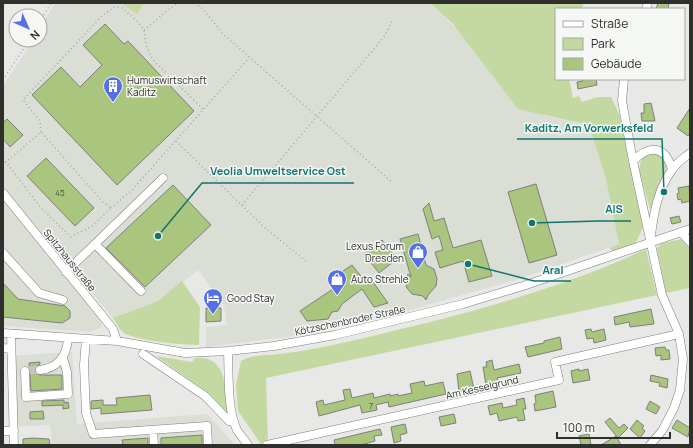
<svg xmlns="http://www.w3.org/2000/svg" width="693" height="448" font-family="Manrope,sans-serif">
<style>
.built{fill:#daded4}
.green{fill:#c3d9a1}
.building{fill:#aac57e;stroke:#7e7f7c}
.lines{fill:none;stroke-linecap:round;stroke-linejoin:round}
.minor-tunnel{stroke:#c3c4c1;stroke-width:8;stroke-dasharray:8 4;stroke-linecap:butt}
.minor-casing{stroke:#7e7f7d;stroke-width:9}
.path{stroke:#a5a6a3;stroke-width:1.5;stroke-dasharray:1 3;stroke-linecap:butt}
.minor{stroke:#fff;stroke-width:8}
.labels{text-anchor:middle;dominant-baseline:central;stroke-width:3;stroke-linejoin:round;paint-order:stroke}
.number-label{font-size:8px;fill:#4e5442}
.poi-label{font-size:10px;fill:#2f2f2e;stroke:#f5f7f4;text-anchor:start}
.street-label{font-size:10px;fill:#2f2f2e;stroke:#f5f7f4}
.leader{fill:none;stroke:#0f766e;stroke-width:1.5}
.callout-dot{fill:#0f766e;stroke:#f5f7f4;stroke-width:1.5}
.callout-label{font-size:11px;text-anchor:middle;font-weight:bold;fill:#0f766e;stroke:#f5f7f4;stroke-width:3;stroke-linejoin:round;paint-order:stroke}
</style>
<rect width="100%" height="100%" fill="#e8e9e6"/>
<!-- built -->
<path class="built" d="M55 3H121L137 14 144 3H430L545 116 589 125 606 179 619 244 519 279 410 310 294 336 206 347V327L227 325 224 305 198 270 158 301 113 318 3 188V86L33 40H40V28Z
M3 200 100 318 102 324 101 328 90 332 3 326Z
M72 352 77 424 207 414 235 445H52L50 425 12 427 7 356Z"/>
<!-- green -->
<path class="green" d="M121 3H144L137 14Z
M430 3H584L581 9H556V79H569L573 98 579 96 582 102 597 97H611L620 116 643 228 635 244 615 252 609 248 619 244 606 179 589 125 518 109 453 24Z
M653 153 662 156 666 165V171L650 209 639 170 641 161 644 156Z
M683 239 690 246V288L666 293 657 248 662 243Z
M646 249 657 295 266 378 268 441 261 444 238 411 236 385 241 361C252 354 267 356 279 354 300 352 322 347 342 343 445 319 550 294 646 249Z
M182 281 200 307 199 345C183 345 137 341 124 333 120 330 116 322 113 318L158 301Z
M156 356 192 362 195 358C228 354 225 391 228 414L209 393Z"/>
<!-- building -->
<path class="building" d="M658 3H669L668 9H656Z
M105 24 124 44 128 41 194 111 117 185 32 95 61 67 80 87 102 65 83 45Z
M582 79H596L597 85 578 89 577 82 583 81Z
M651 103 655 121H642L641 113H644V104Z
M690 108V133L688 136 677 128Z
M7 119 23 135 10 147 3 139V123Z
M46 158 94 208 75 226 27 176Z
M536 184 557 255 529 263 508 192Z
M173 185 211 225 145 287 106 248Z
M689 186 690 201 682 203 681 199 678 200 677 194 679 193 678 188Z
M429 203 434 221 444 218 453 248 481 240 492 276 469 282 463 261 440 268 435 252 443 250 439 236 432 239 423 209Z
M679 216 681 222 672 224 670 218Z
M418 234 426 265 434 269 437 279 436 286 428 295 426 300 423 296 412 294 407 288 405 282 408 274 411 277 400 239Z
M382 240 397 259 379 273 364 254Z
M352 265 368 285 373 282 388 303 374 307 362 289 342 304 338 311 332 312 328 319 307 321 300 311 342 283 337 275Z
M3 283 18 299 65 306 70 311V318L62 323 3 317Z
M206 308H221V321L206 322Z
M651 309 654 324 630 327 629 322 615 325 614 317Z
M591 329 592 332 604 329 606 340 594 343 593 338 587 339 585 330Z
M560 337 562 349 528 357 525 347 544 343V341Z
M665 347 666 350H669L670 359 661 360V355L656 356 655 348Z
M492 360 494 370 519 364 521 373 497 378 498 382 486 385 483 367H487L486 362Z
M40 362V364L35 368 36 373 41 375H62V389L31 391 29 363Z
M579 369V371L588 369 590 380 573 383 571 371Z
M470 371 474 389 459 392 457 374Z
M651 375 668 379 667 388 659 386 660 383 650 381Z
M424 381 425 386 443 382 446 394 389 407 388 402 376 405 377 410 362 413 360 405 319 416 316 402 323 400 324 405 345 400 343 390 350 389 352 398 373 393 374 398 390 394V396L398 394V396L412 393 410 384Z
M553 391 556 407 535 411 534 404 536 403 535 395Z
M150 395 152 410 101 414V408L91 409V401L103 400V405H117L116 398Z
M524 398 526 409H523L525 420 518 421 517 417 499 421 497 413 490 415 488 406 502 403 503 408 517 405 516 400Z
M64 400V403L68 402 69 408 63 409V405L42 406V401Z
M650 401 660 407 656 414 646 409Z
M43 411 44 419H30V412Z
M454 414 456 423 441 426 439 417Z
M610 418 619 428 624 424 628 428 618 438 605 422Z
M637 420 644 426 642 428 645 431 640 438 630 429Z
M677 420 690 428 688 437 672 428Z
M405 424 407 433 400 435 401 441 394 443 391 427Z
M380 429 382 435 374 436 375 441 361 445H335L334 440Z
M589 434 591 445H581L579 436Z
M202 435V445H161V438Z
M616 436 621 445H601Z
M32 438 49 439 50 445H23V439Z
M148 438V445H123L122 440Z"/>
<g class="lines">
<!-- minor-tunnel -->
<path class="minor-tunnel" d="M29 370H40"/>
<!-- minor casing -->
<g class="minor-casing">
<path id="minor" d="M646 9 648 3
M624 79 622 101 633 161 662 295 679 334 683 359 680 390 674 408 662 431 650 445
M633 161C649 145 665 145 672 169
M3 193 113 329 117 341
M681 232 690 242
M651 235C654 212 658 189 672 170 676 163 684 158 690 153
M95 244 141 291
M3 253 39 293 63 300
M66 272 163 178
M3 333 117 341 185 353 228 351 274 346 335 335 463 304 523 286 690 229
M11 334 14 445
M86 339 84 365 86 413 93 434 207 426 208 445
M3 348 11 349
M228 351C229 374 227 410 237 430 240 435 245 440 248 445
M143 354 205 396 229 421 234 422
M40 370C58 368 67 356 68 338
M25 371 26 397 68 394 67 372 63 358
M153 430 154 445
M3 431H14
M267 445 559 380 555 362 679 334"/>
</g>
<!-- path -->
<path class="path" d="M195 3 203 9 223 34 393 183
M40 22 51 3
M144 30 177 3
M3 80 29 40
M41 132 40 121 23 100 102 16 114 7 122 8 137 21 144 30 146 44 152 59 203 109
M176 141 266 229 306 261
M3 158 6 162 41 208 71 237 92 226 111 208 102 201 41 132 6 162 3 164
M242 205 384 37 393 19
M111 208 132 190 249 58"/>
<!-- minor -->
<use href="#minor" class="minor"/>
</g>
<!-- icons -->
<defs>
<g id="building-pin" transform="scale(1)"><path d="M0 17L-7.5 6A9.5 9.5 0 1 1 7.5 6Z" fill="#5570e6" stroke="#f5f7f4"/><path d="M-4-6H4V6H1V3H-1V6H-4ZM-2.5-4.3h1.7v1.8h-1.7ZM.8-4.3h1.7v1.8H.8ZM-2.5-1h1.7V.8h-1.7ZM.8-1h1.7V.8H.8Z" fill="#fff"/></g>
<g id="shop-pin" transform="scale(1)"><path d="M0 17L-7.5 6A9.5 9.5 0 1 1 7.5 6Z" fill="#5570e6" stroke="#f5f7f4"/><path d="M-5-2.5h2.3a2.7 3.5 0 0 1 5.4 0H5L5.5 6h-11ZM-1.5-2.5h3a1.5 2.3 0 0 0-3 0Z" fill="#fff"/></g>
<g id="hotel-pin" transform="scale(1)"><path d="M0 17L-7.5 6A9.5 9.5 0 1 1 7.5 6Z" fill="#5570e6" stroke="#f5f7f4"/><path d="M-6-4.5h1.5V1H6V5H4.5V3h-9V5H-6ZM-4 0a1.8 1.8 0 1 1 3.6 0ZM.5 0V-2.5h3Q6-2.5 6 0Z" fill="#fff"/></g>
</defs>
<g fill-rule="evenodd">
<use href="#building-pin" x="113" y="86"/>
<use href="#shop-pin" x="418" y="252"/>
<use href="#shop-pin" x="337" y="279"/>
<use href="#hotel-pin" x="213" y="298"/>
</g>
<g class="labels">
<!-- number labels -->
<g class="number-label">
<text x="60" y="192">45</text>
<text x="371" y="405">7</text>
</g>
<!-- poi labels -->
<g class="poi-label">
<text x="127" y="80">Humuswirtschaft<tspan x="127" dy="12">Kaditz</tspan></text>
<text x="404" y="246" text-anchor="end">Lexus Forum<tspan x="404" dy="12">Dresden</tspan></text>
<text x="351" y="279">Auto Strehle</text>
<text x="227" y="298">Good Stay</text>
</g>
<!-- street labels -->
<g class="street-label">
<text transform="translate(70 260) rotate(51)">Spitzhausstraße</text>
<text transform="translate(350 320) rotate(-12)">Kötzschenbroder Straße</text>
<text transform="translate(482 387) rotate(-13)">Am Kesselgrund</text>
</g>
</g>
<!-- callouts -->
<path class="leader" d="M664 192L662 139H517M158 236L202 183H354M532 223L598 221H631M468 264L534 281H571"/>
<g class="callout-dot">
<circle cx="664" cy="192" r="4"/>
<circle cx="158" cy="236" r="4"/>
<circle cx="532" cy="223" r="4"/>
<circle cx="468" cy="264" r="4"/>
</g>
<g class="callout-label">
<text x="589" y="132">Kaditz, Am Vorwerksfeld</text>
<text x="278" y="175">Veolia Umweltservice Ost</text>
<text x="614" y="213">AIS</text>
<text x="553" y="274">Aral</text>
</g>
<!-- border -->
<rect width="693" height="448" fill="none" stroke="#2f2f2e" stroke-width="8"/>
<!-- legend -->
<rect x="555" y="8" width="130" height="72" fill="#f5f7f4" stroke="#a6a7a5"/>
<rect x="563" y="21" width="20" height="6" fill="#ffffff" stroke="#a6a7a5"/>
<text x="591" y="28" font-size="12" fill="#2f2f2e">Straße</text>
<rect x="563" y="38" width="20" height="12" fill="#c3d9a1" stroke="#a6a7a5"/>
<text x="591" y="48" font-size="12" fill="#2f2f2e">Park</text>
<rect x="563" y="58" width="20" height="12" fill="#aac57e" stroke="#a6a7a5"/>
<text x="591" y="68" font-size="12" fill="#2f2f2e">Gebäude</text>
<!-- north arrow -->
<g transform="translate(28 28) rotate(135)"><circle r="19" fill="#f5f7f4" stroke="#a6a7a5"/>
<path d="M0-3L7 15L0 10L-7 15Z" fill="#5570e6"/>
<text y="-6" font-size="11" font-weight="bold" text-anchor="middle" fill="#2f2f2e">N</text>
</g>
<!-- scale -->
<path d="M557 432v6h113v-6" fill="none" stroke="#2f2f2e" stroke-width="2"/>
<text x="563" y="432" font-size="12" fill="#2f2f2e" stroke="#f5f7f4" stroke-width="3" paint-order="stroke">100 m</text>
</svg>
